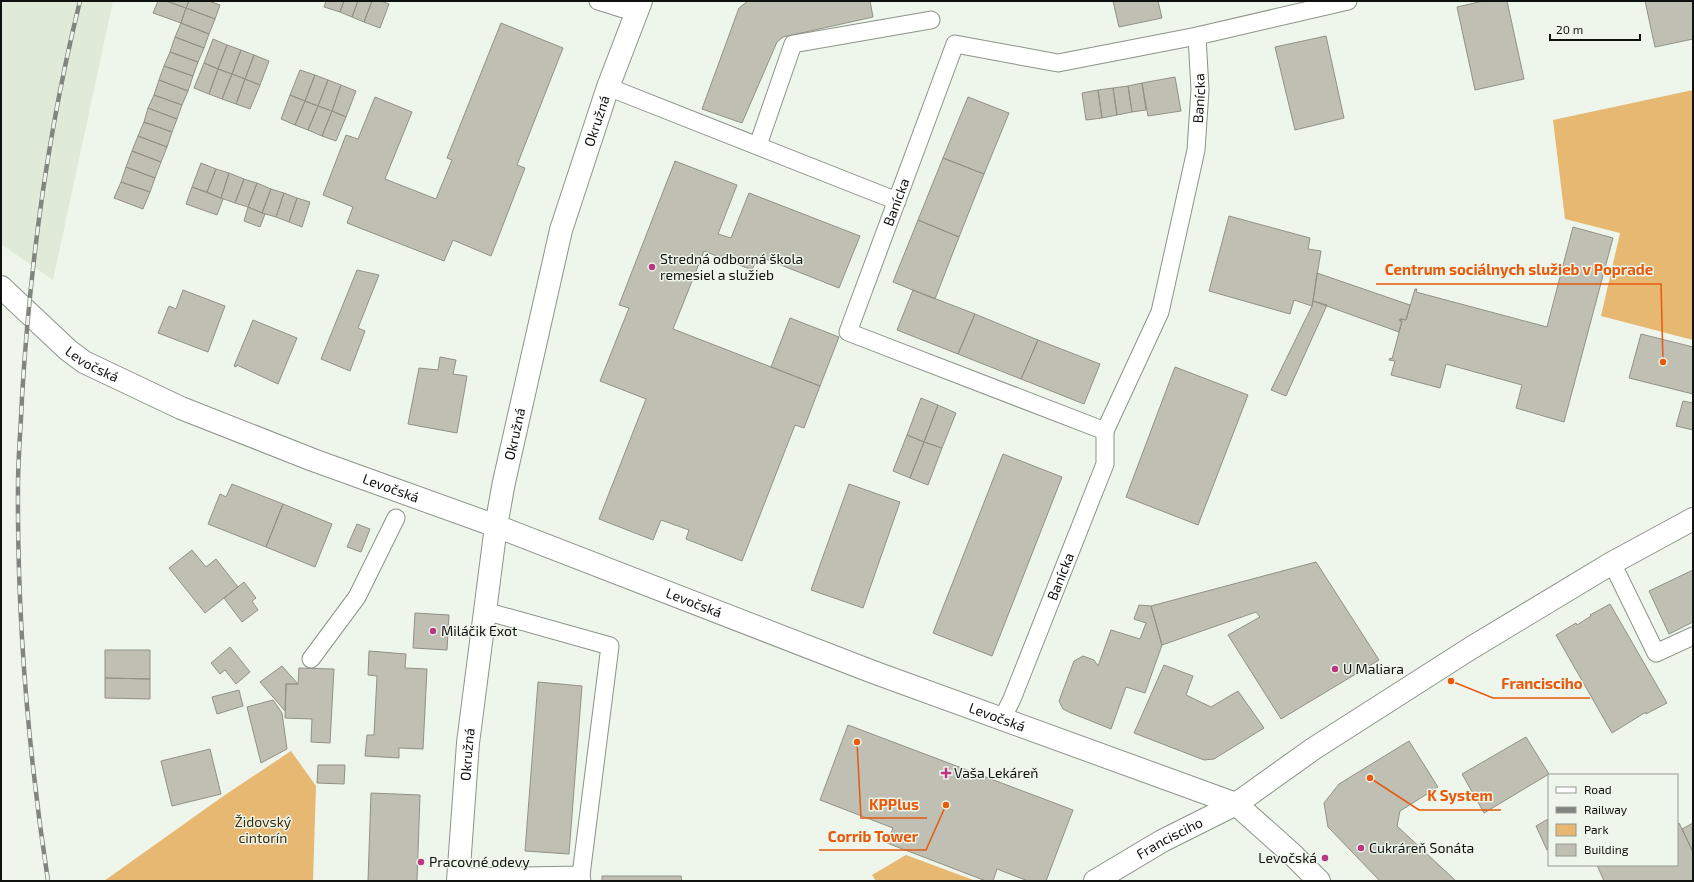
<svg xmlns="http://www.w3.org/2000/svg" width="1694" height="882" font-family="'Exo 2',sans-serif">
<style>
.built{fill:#dfead9}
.green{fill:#e6b871}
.building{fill:#bfbfb3;stroke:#929187}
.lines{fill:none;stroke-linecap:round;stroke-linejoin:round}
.lane-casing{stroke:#8c9389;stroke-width:19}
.street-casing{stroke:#8c9389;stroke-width:24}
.lane{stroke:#fff;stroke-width:17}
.street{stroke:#fff;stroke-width:22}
.rail-casing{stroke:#81857f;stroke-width:4.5}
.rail{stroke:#eef5eb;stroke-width:3;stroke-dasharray:9;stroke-linecap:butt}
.poi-dot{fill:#b93882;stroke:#eef5eb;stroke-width:1.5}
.labels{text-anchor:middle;stroke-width:3;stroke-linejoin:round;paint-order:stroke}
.street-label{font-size:14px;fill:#0f110e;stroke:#eef5eb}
.poi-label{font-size:14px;fill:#0f110e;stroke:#eef5eb;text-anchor:start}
.park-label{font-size:14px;fill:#3a2705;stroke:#eef5eb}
.leader{fill:none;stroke:#e8590c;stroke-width:1.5}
.callout-dot{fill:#e8590c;stroke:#eef5eb;stroke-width:1.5}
.callout-label{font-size:15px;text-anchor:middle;font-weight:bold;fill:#e8590c;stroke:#eef5eb;stroke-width:3;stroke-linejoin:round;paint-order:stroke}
</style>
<rect width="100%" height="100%" fill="#eef5eb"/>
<path class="built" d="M 2,1 L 113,1 L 53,280 L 1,244 Z"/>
<path class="green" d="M 1693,90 L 1693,340 L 1601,316 L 1620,233 L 1565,219 L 1553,120 Z
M 291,751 L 316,786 L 313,881 L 104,881 L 222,797 Z
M 906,855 L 976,881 L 876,881 L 872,875 Z"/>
<path class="building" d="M 158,1 L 166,1 L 186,8 L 181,23 L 153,13 Z
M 166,1 L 189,1 L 186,8 Z
M 189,1 L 209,1 L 220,5 L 215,19 L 186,8 Z
M 326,1 L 344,1 L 340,12 L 324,7 Z
M 344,1 L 358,1 L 352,17 L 340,12 Z
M 358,1 L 372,1 L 364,22 L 352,17 Z
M 372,1 L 381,1 L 389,4 L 380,28 L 364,22 Z
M 748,1 L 870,1 L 873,17 L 783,37 L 777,42 L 742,123 L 702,109 L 739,8 Z
M 1113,1 L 1158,1 L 1162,18 L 1119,27 Z
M 1483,1 L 1507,1 L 1524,79 L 1475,90 L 1457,7 Z
M 1645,1 L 1693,1 L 1693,39 L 1655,47 Z
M 186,8 L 215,19 L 209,34 L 181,23 Z
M 181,23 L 209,34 L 204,48 L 175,37 Z
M 501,23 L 563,48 L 517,165 L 525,168 L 491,256 L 453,240 L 444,261 L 347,223 L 353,207 L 323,195 L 346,135 L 358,139 L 375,97 L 412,112 L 385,179 L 436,199 L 452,160 L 447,158 Z
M 1326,36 L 1344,118 L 1295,130 L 1275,47 Z
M 175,37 L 204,48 L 198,62 L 170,52 Z
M 213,39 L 227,45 L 218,69 L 204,63 Z
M 227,45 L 241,50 L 232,74 L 218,69 Z
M 241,50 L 254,55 L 245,79 L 232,74 Z
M 170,52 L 198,62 L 193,76 L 164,66 Z
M 254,55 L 269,61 L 260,85 L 245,79 Z
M 204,63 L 218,69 L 209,94 L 194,88 Z
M 164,66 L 193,76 L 188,91 L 159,80 Z
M 218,69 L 232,74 L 222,99 L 209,94 Z
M 300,70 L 315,75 L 305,101 L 290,95 Z
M 232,74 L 245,79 L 236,104 L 222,99 Z
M 315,75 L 328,80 L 318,106 L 305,101 Z
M 1175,77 L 1181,111 L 1148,116 L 1142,83 Z
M 245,79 L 260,85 L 250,109 L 236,104 Z
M 159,80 L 188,91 L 182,105 L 154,95 Z
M 328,80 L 341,85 L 332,111 L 318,106 Z
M 1142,83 L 1146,110 L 1132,112 L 1128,86 Z
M 341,85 L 356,91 L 346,117 L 332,111 Z
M 1128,86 L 1132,112 L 1117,115 L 1113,88 Z
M 1113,88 L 1117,115 L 1102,118 L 1098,90 Z
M 1098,90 L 1102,118 L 1086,120 L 1082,93 Z
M 154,95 L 182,105 L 177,119 L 148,108 Z
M 290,95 L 305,101 L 295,125 L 281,119 Z
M 968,97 L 1009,113 L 984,174 L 943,158 Z
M 305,101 L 318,106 L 308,130 L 295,125 Z
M 318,106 L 332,111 L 322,136 L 308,130 Z
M 148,108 L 177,119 L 172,132 L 144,122 Z
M 332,111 L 346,117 L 336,141 L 322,136 Z
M 144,122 L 172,132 L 167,147 L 138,136 Z
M 138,136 L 167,147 L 161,162 L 132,151 Z
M 132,151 L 161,162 L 155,178 L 126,167 Z
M 943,158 L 984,174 L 959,237 L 918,220 Z
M 675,161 L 737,185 L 718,234 L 731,238 L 749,193 L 860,236 L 839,288 L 758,256 L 752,270 L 704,251 L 673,329 L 820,386 L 804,428 L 795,425 L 742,561 L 686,539 L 689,530 L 661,520 L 653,540 L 599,519 L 646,399 L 600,381 L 629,308 L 619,305 Z
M 201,163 L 216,169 L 207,192 L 192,187 Z
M 126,167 L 155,178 L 150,192 L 121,182 Z
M 216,169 L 229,173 L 221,198 L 207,192 Z
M 229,173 L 244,179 L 235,203 L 221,198 Z
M 244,179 L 257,183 L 248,207 L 235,203 Z
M 121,182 L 150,192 L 143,209 L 114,198 Z
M 257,183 L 271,189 L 262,213 L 248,207 Z
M 192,187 L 223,199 L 217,215 L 186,204 Z
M 271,189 L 284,193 L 276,217 L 262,213 Z
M 284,193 L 297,198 L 289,222 L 276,217 Z
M 297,198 L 310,202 L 302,227 L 289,222 Z
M 248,207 L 265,214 L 260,227 L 244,221 Z
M 1229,216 L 1310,238 L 1308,249 L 1321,251 L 1312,306 L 1294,300 L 1290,314 L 1209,291 Z
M 918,220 L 959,237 L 935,299 L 893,282 Z
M 1573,227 L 1613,238 L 1564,422 L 1516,408 L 1522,385 L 1446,364 L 1440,388 L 1391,375 L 1395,361 L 1389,360 L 1390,358 L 1392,359 L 1402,321 L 1400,321 L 1400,319 L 1406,320 L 1415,289 L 1417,289 L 1416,292 L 1547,327 Z
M 357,270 L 379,275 L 358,328 L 365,331 L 350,371 L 321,359 Z
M 1317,273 L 1410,305 L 1406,320 L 1400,319 L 1400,321 L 1402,321 L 1399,332 L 1313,301 Z
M 183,290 L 225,306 L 208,352 L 158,333 L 169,306 L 176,309 Z
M 913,290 L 975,314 L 958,354 L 897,330 Z
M 1313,301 L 1327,305 L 1286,396 L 1271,390 L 1312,306 Z
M 975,314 L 1038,340 L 1021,379 L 958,354 Z
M 790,318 L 839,337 L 820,386 L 771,367 Z
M 253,320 L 297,338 L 278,384 L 237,365 L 236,367 L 234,366 Z
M 1641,334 L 1693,347 L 1693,394 L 1629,378 Z
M 1038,340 L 1100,364 L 1084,404 L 1021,379 Z
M 440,357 L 456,360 L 453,374 L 467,376 L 457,433 L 408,424 L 419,368 L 438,370 Z
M 1175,367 L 1248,395 L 1198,525 L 1126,497 Z
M 921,398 L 938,405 L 924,442 L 907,435 Z
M 1683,401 L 1693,403 L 1693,430 L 1676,426 Z
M 938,405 L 956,413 L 942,448 L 924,442 Z
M 907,435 L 924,442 L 910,478 L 893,471 Z
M 924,442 L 942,448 L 928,485 L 910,478 Z
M 1003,454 L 1062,477 L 992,656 L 933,633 Z
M 232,484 L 283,504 L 266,547 L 208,524 L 220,494 L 226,497 Z
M 849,484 L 900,502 L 863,608 L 811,590 Z
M 283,504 L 332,524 L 315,567 L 266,547 Z
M 357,524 L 370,529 L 361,552 L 347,547 Z
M 192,550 L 206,567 L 216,559 L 238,587 L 205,613 L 169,568 Z
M 1316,562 L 1379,660 L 1281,719 L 1228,635 L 1260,617 L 1256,612 L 1162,645 L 1151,606 Z
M 1693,570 L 1693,622 L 1669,634 L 1649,591 Z
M 244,582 L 256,598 L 252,601 L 258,610 L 242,622 L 224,598 Z
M 1610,604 L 1667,703 L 1646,714 L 1646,712 L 1612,733 L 1556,635 L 1576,623 L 1577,625 L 1591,616 L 1590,615 Z
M 1139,605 L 1151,606 L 1162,645 L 1145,693 L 1126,687 L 1111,729 L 1071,713 L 1063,709 L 1059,701 L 1074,661 L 1083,656 L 1094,660 L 1098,666 L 1111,630 L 1140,639 L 1146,623 L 1134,619 Z
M 415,613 L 449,615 L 447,650 L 413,648 Z
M 230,647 L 250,672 L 236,684 L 225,670 L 220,674 L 211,663 Z
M 105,650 L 150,650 L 150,679 L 105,678 Z
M 369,651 L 406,654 L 405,668 L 427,669 L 423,749 L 399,748 L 399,758 L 365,756 L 367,735 L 374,735 L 377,676 L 368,675 Z
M 1164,665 L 1193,676 L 1186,695 L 1211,707 L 1238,691 L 1264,728 L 1214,759 L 1204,760 L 1134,733 Z
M 282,666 L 298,684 L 286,684 L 285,711 L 260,682 Z
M 299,668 L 334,669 L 330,743 L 311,742 L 312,719 L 285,718 L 286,684 L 298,684 Z
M 105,678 L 150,679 L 150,699 L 105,698 Z
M 538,682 L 582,686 L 569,854 L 525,851 Z
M 239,690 L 243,706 L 217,714 L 212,697 Z
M 273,700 L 282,713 L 287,749 L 261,763 L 247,707 Z
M 848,725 L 1073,810 L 1046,881 L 1028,881 L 997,869 L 993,881 L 986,881 L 887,843 L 893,828 L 820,800 Z
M 1526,737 L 1549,774 L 1484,813 L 1462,774 Z
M 1409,741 L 1438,787 L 1400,811 L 1397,826 L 1456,881 L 1380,881 L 1328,827 L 1324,803 L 1339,784 Z
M 210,749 L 221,794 L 172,806 L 161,761 Z
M 318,765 L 345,765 L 344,784 L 317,783 Z
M 371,793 L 420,795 L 417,881 L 368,881 Z
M 1548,819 L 1549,848 L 1547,850 L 1536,826 Z
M 1679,823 L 1693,852 L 1693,881 L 1604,881 L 1597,865 L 1677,865 L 1677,824 Z
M 1693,823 L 1693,852 L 1682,829 Z
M 602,876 L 681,876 L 682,881 L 602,881 Z"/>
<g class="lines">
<g class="lane-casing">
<g id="lane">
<path d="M 598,1 L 636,13"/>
<path d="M 608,87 L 897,201"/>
<path d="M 758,145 L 793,44 L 931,20"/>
<path id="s1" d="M 1105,431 L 848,332 L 955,44 L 1058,63 L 1197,36 L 1348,1"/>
<path d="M 1612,563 L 1656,653 L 1693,636"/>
<path d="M 485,611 L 610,646 L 581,875 L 582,881"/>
<path d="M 311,659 L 357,597 L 396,518"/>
<path id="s2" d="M 1002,719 L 1012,699 L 1105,464 L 1105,431 L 1160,312 L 1196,150 L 1200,90 L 1197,36"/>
<path d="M 458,877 L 581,875"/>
</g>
</g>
<g class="street-casing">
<g id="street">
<path id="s3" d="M 1,287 L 68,350 L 84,362 L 181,408 L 313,460 L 496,526 L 873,672 L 1236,804 L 1292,854 L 1319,881"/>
<path id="s4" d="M 458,881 L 468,743 L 496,526 L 504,482 L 561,230 L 608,87 L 641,1"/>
<path id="s5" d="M 1095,881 L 1162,841 L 1236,804 L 1313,749 L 1471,648 L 1612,563 L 1693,519"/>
</g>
</g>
<use href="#lane" class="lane"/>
<use href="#street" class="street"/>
<g class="rail-casing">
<path id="rail" d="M 48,881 C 28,750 17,619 18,486 C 18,456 21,427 22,397 C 30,264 48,130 80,1"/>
</g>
<use href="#rail" class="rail"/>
</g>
<g class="poi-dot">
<circle cx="652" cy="267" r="4"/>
<circle cx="433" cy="631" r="4"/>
<circle cx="1335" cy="669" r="4"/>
<path d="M944 767h4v4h4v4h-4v4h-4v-4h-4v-4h4z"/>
<circle cx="1361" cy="848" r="4"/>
<circle cx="1325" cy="858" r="4"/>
<circle cx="421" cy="862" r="4"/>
</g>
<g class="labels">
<g class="street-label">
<text dy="5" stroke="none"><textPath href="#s2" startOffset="657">Banícka</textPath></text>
<text dy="5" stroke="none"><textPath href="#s4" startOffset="775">Okružná</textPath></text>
<text dy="5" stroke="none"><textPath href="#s1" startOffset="414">Banícka</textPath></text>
<text dy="5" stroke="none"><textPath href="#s3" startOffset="120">Levočská</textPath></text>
<text dy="5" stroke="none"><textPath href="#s4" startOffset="451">Okružná</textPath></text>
<text dy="5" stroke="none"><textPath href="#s3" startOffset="444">Levočská</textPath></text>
<text dy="5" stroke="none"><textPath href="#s2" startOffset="154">Banícka</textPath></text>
<text dy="5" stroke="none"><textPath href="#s3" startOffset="768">Levočská</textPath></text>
<text dy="5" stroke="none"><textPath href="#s3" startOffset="1092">Levočská</textPath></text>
<text dy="5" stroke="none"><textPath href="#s4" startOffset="127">Okružná</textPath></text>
<text dy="5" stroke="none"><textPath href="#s5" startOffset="86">Francisciho</textPath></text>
</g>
<g class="poi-label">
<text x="660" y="264">Stredná odborná škola<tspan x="660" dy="16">remesiel a služieb</tspan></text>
<text x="441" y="636">Miláčik Exot</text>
<text x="1343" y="674">U Maliara</text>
<text x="954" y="778">Vaša Lekáreň</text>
<text x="1369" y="853">Cukráreň Sonáta</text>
<text x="1317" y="863" text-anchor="end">Levočská</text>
<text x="429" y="867">Pracovné odevy</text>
</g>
<g class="park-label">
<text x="263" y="827">Židovský<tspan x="263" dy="16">cintorín</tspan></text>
</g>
</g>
<path class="leader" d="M1663 362L1661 284H1376M1451 681L1493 698H1590M1370 778L1419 810H1501M857 742L861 818H927M946 805L926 850H819"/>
<g class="callout-dot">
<circle cx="1663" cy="362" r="4"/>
<circle cx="1451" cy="681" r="4"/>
<circle cx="1370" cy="778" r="4"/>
<circle cx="857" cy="742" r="4"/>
<circle cx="946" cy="805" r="4"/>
</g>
<g class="callout-label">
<text x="1519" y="275">Centrum sociálnych služieb v Poprade</text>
<text x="1542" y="689">Francisciho</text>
<text x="1460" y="801">K System</text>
<text x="894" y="810">KPPlus</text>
<text x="873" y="842">Corrib Tower</text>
</g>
<rect width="1694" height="882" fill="none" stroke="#0f110e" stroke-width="4"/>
<rect x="1548" y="774" width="130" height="92" fill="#eef5eb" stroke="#959a93"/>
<rect x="1556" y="787" width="20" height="6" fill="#ffffff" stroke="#959a93"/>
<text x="1584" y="794" font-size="12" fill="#0f110e">Road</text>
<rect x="1556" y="807" width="20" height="6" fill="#81857f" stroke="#959a93"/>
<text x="1584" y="814" font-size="12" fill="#0f110e">Railway</text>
<rect x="1556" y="824" width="20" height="12" fill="#e6b871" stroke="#959a93"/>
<text x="1584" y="834" font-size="12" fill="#0f110e">Park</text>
<rect x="1556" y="844" width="20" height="12" fill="#bfbfb3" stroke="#959a93"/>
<text x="1584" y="854" font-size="12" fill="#0f110e">Building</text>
<path d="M1550 34v6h90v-6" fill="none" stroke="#0f110e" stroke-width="2"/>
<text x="1556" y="34" font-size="12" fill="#0f110e" stroke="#eef5eb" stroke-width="3" paint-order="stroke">20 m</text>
</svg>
